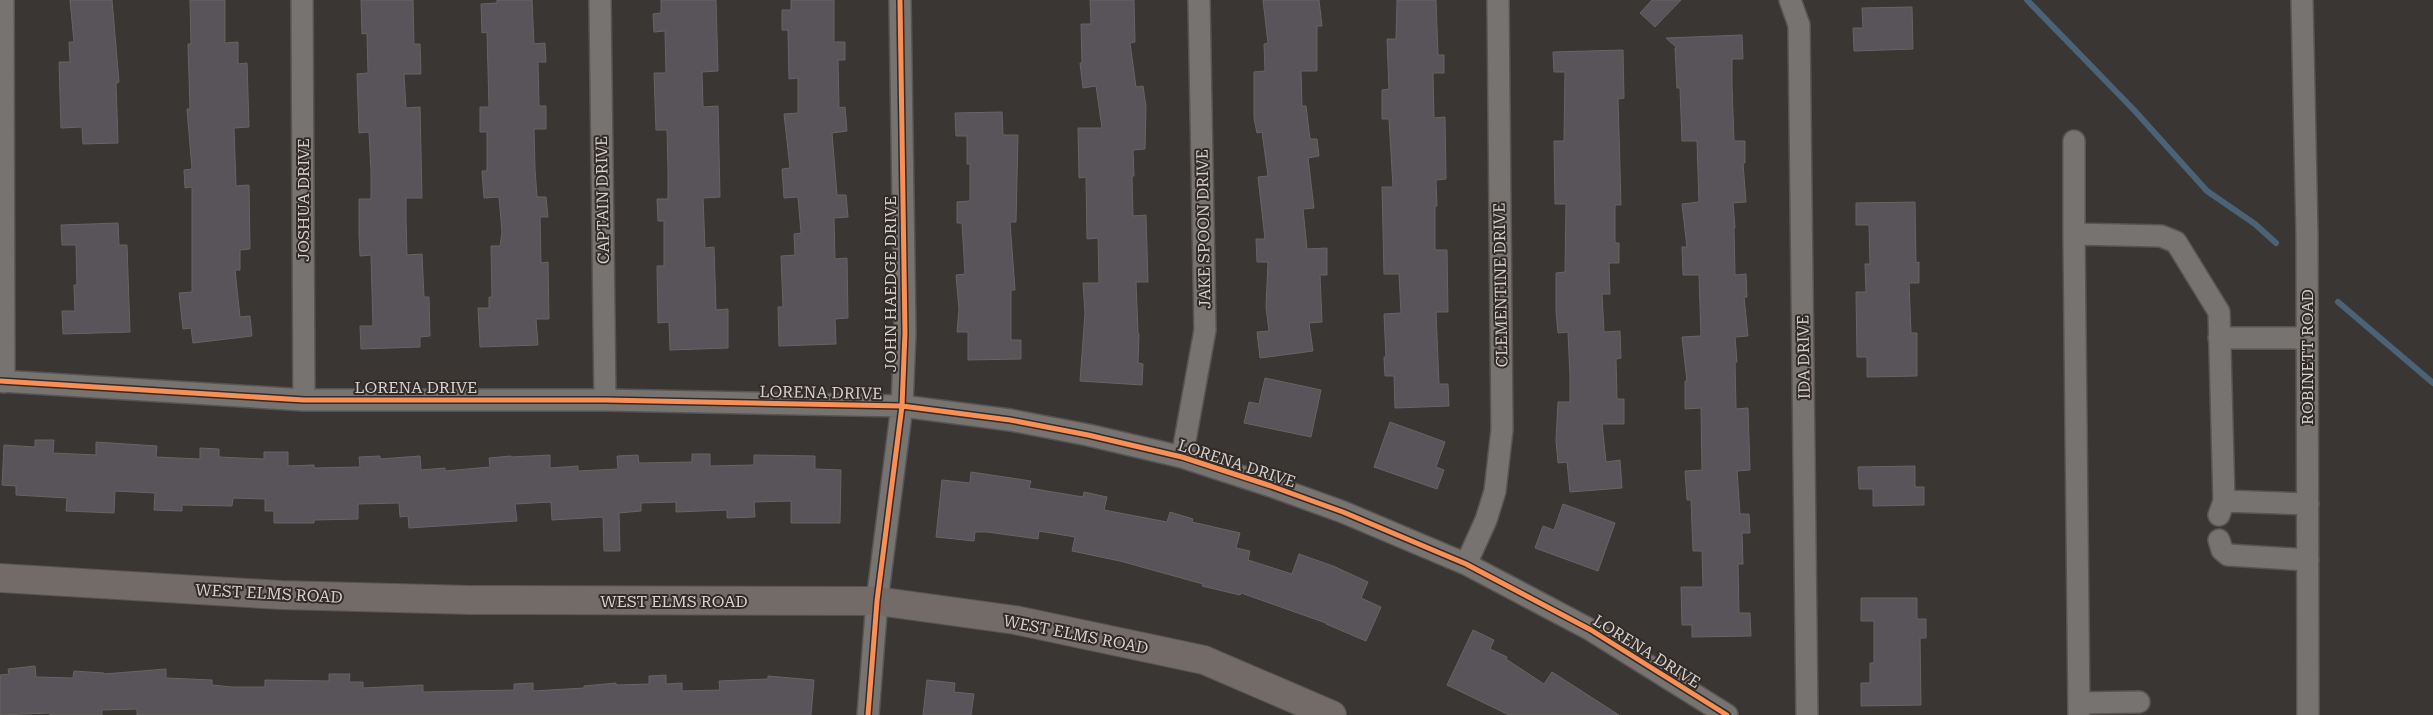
<svg xmlns="http://www.w3.org/2000/svg" width="2433" height="715" font-family="'Roboto Serif',serif">
<style>
.lines{fill:none;stroke-linecap:round;stroke-linejoin:round}
.stream{stroke:#4c6276;stroke-width:6}
.building{fill:#585459;stroke:#666464}
.minor-casing{stroke:#575452;stroke-width:24}
.major-casing{stroke:#575452;stroke-width:30}
.minor{stroke:#767371;stroke-width:21}
.major{stroke:#726b68;stroke-width:28}
.cycleway-casing{stroke:#322b27;stroke-width:8}
.cycleway{stroke:#f78f57;stroke-width:5}
.labels{text-anchor:middle;stroke-width:4;stroke-linejoin:round;paint-order:stroke}
.street-label{font-size:16px;fill:#d5d1ce;stroke:#322b27}
</style>
<rect width="100%" height="100%" fill="#393634"/>
<g class="lines">
<path class="stream" d="M 2027,0 L 2134,110 L 2207,191 L 2255,224 L 2276,243
M 2338,302 L 2433,383"/>
</g>
<path class="building" d="M 70,0 L 112,0 L 119,82 L 116,83 L 118,143 L 83,144 L 82,127 L 61,128 L 59,62 L 70,62 L 69,42 L 74,42 Z
M 190,0 L 225,0 L 225,43 L 238,42 L 238,64 L 247,63 L 249,127 L 234,128 L 236,186 L 249,185 L 250,249 L 240,250 L 240,270 L 235,270 L 240,317 L 250,316 L 252,336 L 193,343 L 191,328 L 183,329 L 179,293 L 192,292 L 192,187 L 185,188 L 184,170 L 192,169 L 187,109 L 190,109 L 188,44 L 191,44 Z
M 361,0 L 413,0 L 414,44 L 420,44 L 421,74 L 404,74 L 406,108 L 420,107 L 422,198 L 406,198 L 406,219 L 407,255 L 422,254 L 424,297 L 429,297 L 430,336 L 420,337 L 420,347 L 361,349 L 360,326 L 373,326 L 371,255 L 360,256 L 359,234 L 359,199 L 371,199 L 371,171 L 369,132 L 359,133 L 357,74 L 368,73 L 367,33 L 362,34 Z
M 497,0 L 532,0 L 534,44 L 545,43 L 546,62 L 538,62 L 539,106 L 546,106 L 546,129 L 534,129 L 535,169 L 537,197 L 546,197 L 548,217 L 540,217 L 541,263 L 548,262 L 549,319 L 536,319 L 538,345 L 480,347 L 478,308 L 489,308 L 489,297 L 492,297 L 491,246 L 500,246 L 502,232 L 499,197 L 484,198 L 482,171 L 487,171 L 487,132 L 480,132 L 480,107 L 489,107 L 487,32 L 482,33 L 481,4 L 497,3 Z
M 661,0 L 716,0 L 718,71 L 702,72 L 703,107 L 718,106 L 720,197 L 703,198 L 705,248 L 714,247 L 716,310 L 728,309 L 728,348 L 670,350 L 669,322 L 658,323 L 657,266 L 664,266 L 664,221 L 658,221 L 657,199 L 668,199 L 668,170 L 667,130 L 656,130 L 654,73 L 666,73 L 665,31 L 654,32 L 653,14 L 661,13 Z
M 791,0 L 834,0 L 834,42 L 845,42 L 845,60 L 838,60 L 839,108 L 845,107 L 847,131 L 832,133 L 837,195 L 846,195 L 848,217 L 834,218 L 835,259 L 847,258 L 848,318 L 835,319 L 836,344 L 779,346 L 778,307 L 783,307 L 781,256 L 795,255 L 794,234 L 801,233 L 798,197 L 784,198 L 782,169 L 790,168 L 784,114 L 798,113 L 798,78 L 789,79 L 788,30 L 782,30 L 782,10 L 791,10 Z
M 1090,0 L 1134,0 L 1135,42 L 1130,43 L 1136,87 L 1143,86 L 1146,107 L 1145,149 L 1133,150 L 1134,176 L 1132,176 L 1133,216 L 1146,215 L 1148,282 L 1136,282 L 1138,333 L 1139,334 L 1138,363 L 1143,364 L 1142,385 L 1080,381 L 1085,313 L 1083,283 L 1099,283 L 1098,238 L 1087,239 L 1086,177 L 1079,178 L 1078,128 L 1102,128 L 1096,86 L 1083,88 L 1080,63 L 1082,63 L 1081,24 L 1091,24 Z
M 1263,0 L 1319,0 L 1322,26 L 1317,26 L 1317,71 L 1301,71 L 1302,106 L 1306,106 L 1310,139 L 1317,139 L 1319,156 L 1308,158 L 1314,208 L 1303,209 L 1307,249 L 1327,248 L 1327,275 L 1320,275 L 1322,322 L 1309,323 L 1313,351 L 1260,358 L 1257,332 L 1269,331 L 1266,307 L 1268,262 L 1257,262 L 1256,239 L 1265,239 L 1258,177 L 1268,176 L 1262,132 L 1257,133 L 1254,118 L 1254,72 L 1265,71 L 1264,44 L 1268,43 Z
M 1397,0 L 1436,0 L 1438,55 L 1444,55 L 1444,73 L 1433,73 L 1434,118 L 1445,117 L 1446,179 L 1436,180 L 1437,206 L 1435,206 L 1435,250 L 1447,250 L 1448,312 L 1436,312 L 1439,384 L 1448,384 L 1449,406 L 1395,408 L 1394,376 L 1385,376 L 1384,357 L 1386,357 L 1384,314 L 1401,313 L 1399,274 L 1384,274 L 1382,187 L 1393,187 L 1389,119 L 1382,119 L 1382,90 L 1389,89 L 1387,39 L 1396,39 Z
M 1652,0 L 1681,0 L 1655,27 L 1640,13 Z
M 1912,7 L 1913,49 L 1854,51 L 1853,28 L 1863,28 L 1862,8 Z
M 1742,35 L 1743,59 L 1732,59 L 1732,86 L 1734,141 L 1745,141 L 1745,163 L 1743,163 L 1746,202 L 1733,203 L 1735,228 L 1734,228 L 1735,275 L 1746,274 L 1747,297 L 1744,297 L 1748,336 L 1735,337 L 1737,362 L 1735,362 L 1736,409 L 1748,408 L 1750,470 L 1737,471 L 1740,514 L 1749,514 L 1750,533 L 1742,533 L 1743,564 L 1738,564 L 1739,613 L 1750,613 L 1751,636 L 1692,637 L 1692,625 L 1682,625 L 1681,587 L 1703,587 L 1702,551 L 1693,551 L 1691,500 L 1687,500 L 1685,471 L 1702,470 L 1701,408 L 1685,409 L 1685,381 L 1687,381 L 1682,337 L 1701,336 L 1699,275 L 1683,275 L 1682,247 L 1687,247 L 1682,204 L 1699,202 L 1697,141 L 1682,141 L 1680,88 L 1677,88 L 1675,48 L 1677,48 L 1666,38 Z
M 1623,50 L 1624,98 L 1618,99 L 1621,205 L 1615,205 L 1615,243 L 1619,243 L 1619,263 L 1609,263 L 1610,294 L 1602,294 L 1604,332 L 1620,331 L 1621,358 L 1616,359 L 1617,399 L 1624,399 L 1624,424 L 1602,424 L 1606,462 L 1620,460 L 1622,488 L 1570,492 L 1567,462 L 1558,463 L 1556,441 L 1558,402 L 1570,402 L 1570,376 L 1568,332 L 1558,333 L 1556,311 L 1556,273 L 1565,272 L 1566,204 L 1555,204 L 1554,141 L 1564,141 L 1565,72 L 1554,72 L 1553,52 Z
M 1002,112 L 1003,135 L 1018,135 L 1016,222 L 1010,222 L 1015,290 L 1011,290 L 1011,340 L 1021,340 L 1021,359 L 968,360 L 968,332 L 957,332 L 959,309 L 956,275 L 965,274 L 962,223 L 957,223 L 957,202 L 970,201 L 970,164 L 967,164 L 967,136 L 956,136 L 955,113 Z
M 1915,202 L 1916,263 L 1919,262 L 1919,283 L 1909,283 L 1911,333 L 1917,333 L 1917,376 L 1867,377 L 1867,357 L 1857,357 L 1856,292 L 1866,292 L 1865,264 L 1870,264 L 1869,225 L 1856,225 L 1856,203 Z
M 118,223 L 119,245 L 127,245 L 130,332 L 63,334 L 62,311 L 75,311 L 74,285 L 77,285 L 76,245 L 62,245 L 61,225 Z
M 1265,378 L 1321,390 L 1311,437 L 1244,423 L 1249,402 L 1259,404 Z
M 1390,422 L 1445,442 L 1436,467 L 1444,470 L 1437,489 L 1374,467 Z
M 35,440 L 54,440 L 53,453 L 96,455 L 96,442 L 157,446 L 156,457 L 200,459 L 200,448 L 219,449 L 219,457 L 264,459 L 264,452 L 288,452 L 288,466 L 314,465 L 314,468 L 360,467 L 359,457 L 380,456 L 380,459 L 420,456 L 421,470 L 445,468 L 445,471 L 490,467 L 489,458 L 511,456 L 511,457 L 550,455 L 550,468 L 578,466 L 578,471 L 618,469 L 617,456 L 638,455 L 639,463 L 692,462 L 692,454 L 710,454 L 710,466 L 754,465 L 754,455 L 815,456 L 815,469 L 841,470 L 840,523 L 791,523 L 791,501 L 754,502 L 755,517 L 727,518 L 727,510 L 676,512 L 676,502 L 641,503 L 641,511 L 619,513 L 620,551 L 604,551 L 603,517 L 552,520 L 551,502 L 515,504 L 517,521 L 409,528 L 408,516 L 400,517 L 399,503 L 358,504 L 358,519 L 314,520 L 314,523 L 274,523 L 274,511 L 265,511 L 265,499 L 233,498 L 232,506 L 182,505 L 182,511 L 154,510 L 155,493 L 115,491 L 114,513 L 66,511 L 67,498 L 16,495 L 16,486 L 2,485 L 4,445 L 35,447 Z
M 1915,466 L 1915,487 L 1924,487 L 1924,505 L 1873,506 L 1873,489 L 1859,489 L 1858,467 Z
M 971,472 L 1031,481 L 1029,488 L 1083,497 L 1084,492 L 1107,497 L 1104,510 L 1167,522 L 1170,512 L 1193,519 L 1192,522 L 1240,533 L 1236,548 L 1250,551 L 1248,560 L 1292,574 L 1299,554 L 1333,566 L 1368,582 L 1361,598 L 1381,607 L 1366,641 L 1326,624 L 1326,623 L 1241,593 L 1240,595 L 1202,586 L 1203,584 L 1120,561 L 1072,551 L 1075,537 L 1039,531 L 1038,539 L 987,532 L 975,532 L 974,541 L 936,537 L 942,480 L 970,483 Z
M 1563,504 L 1615,523 L 1598,571 L 1535,548 L 1543,526 L 1554,530 Z
M 1861,598 L 1917,598 L 1917,619 L 1926,619 L 1926,638 L 1920,638 L 1921,705 L 1861,706 L 1861,683 L 1870,683 L 1870,663 L 1874,663 L 1874,621 L 1861,621 Z
M 1473,630 L 1494,640 L 1490,649 L 1507,657 L 1506,659 L 1544,684 L 1552,672 L 1619,715 L 1509,715 L 1447,685 Z
M 35,666 L 36,677 L 73,678 L 74,671 L 104,673 L 104,674 L 166,669 L 166,678 L 212,680 L 212,685 L 232,687 L 265,687 L 265,680 L 329,681 L 329,674 L 350,674 L 349,682 L 363,682 L 363,688 L 423,685 L 423,692 L 514,690 L 514,684 L 533,683 L 533,691 L 584,688 L 584,686 L 616,683 L 616,685 L 649,684 L 649,676 L 666,675 L 666,684 L 682,683 L 682,691 L 720,690 L 719,681 L 768,679 L 768,676 L 814,680 L 811,715 L 137,715 L 137,709 L 102,710 L 102,715 L 50,715 L 50,713 L 0,715 L 0,675 L 9,674 L 8,669 Z
M 927,680 L 955,683 L 954,692 L 974,694 L 971,715 L 923,715 Z"/>
<g class="lines">
<g class="minor-casing">
<path id="minor" d="M 3,0 L 4,382
M 302,0 L 304,400
M 600,0 L 605,400
M 1790,0 L 1799,25 L 1807,715
M 2302,0 L 2307,235 L 2308,715
M 2074,234 L 2074,141
M 2219,338 L 2307,338
M 0,381 L 304,400 L 605,400 L 902,406 L 1010,420 L 1088,435 L 1182,457 L 1271,486 L 1343,512 L 1466,564 L 1591,630 L 1727,715
M 1182,457 L 1205,330 L 1199,0
M 2224,501 L 2308,504
M 2219,540 L 2222,550 L 2228,555 L 2308,560
M 1466,564 L 1486,520 L 1495,491 L 1502,430 L 1498,0
M 2079,703 L 2139,702
M 868,715 L 877,601 L 902,406 L 905,333 L 900,0
M 2079,715 L 2074,234 L 2161,236 L 2176,242 L 2219,312 L 2224,501 L 2219,515"/>
</g>
<g class="major-casing">
<path id="major" d="M 0,578 L 281,595 L 470,600 L 877,601 L 1015,620 L 1204,660 L 1332,715"/>
</g>
<use href="#minor" class="minor"/>
<use href="#major" class="major"/>
<g class="cycleway-casing">
<path id="cycleway" d="M 0,381 L 304,400 L 605,400 L 902,406 L 1010,420 L 1088,435 L 1182,457 L 1271,486 L 1343,512 L 1466,564 L 1591,630 L 1727,715
M 868,715 L 877,601 L 902,406 L 905,333 L 900,0"/>
</g>
<use href="#cycleway" class="cycleway"/>
</g>
<g class="labels">
<g class="street-label">
<text transform="translate(303 200) rotate(-90)" y="6">JOSHUA DRIVE</text>
<text transform="translate(602 200) rotate(-91)" y="6">CAPTAIN DRIVE</text>
<text transform="translate(1203 229) rotate(-91)" y="6">JAKE SPOON DRIVE</text>
<text transform="translate(890 284) rotate(-90)" y="6">JOHN HAEDGE DRIVE</text>
<text transform="translate(1500 285) rotate(-91)" y="6">CLEMENTINE DRIVE</text>
<text transform="translate(1803 357) rotate(-91)" y="6">IDA DRIVE</text>
<text transform="translate(2307 357) rotate(-90)" y="6">ROBINETT ROAD</text>
<text x="416" y="393">LORENA DRIVE</text>
<text transform="translate(821 392) rotate(1)" y="6">LORENA DRIVE</text>
<text transform="translate(1237 463) rotate(18)" y="6">LORENA DRIVE</text>
<text transform="translate(269 593) rotate(3)" y="6">WEST ELMS ROAD</text>
<text x="674" y="607">WEST ELMS ROAD</text>
<text transform="translate(1076 634) rotate(11)" y="6">WEST ELMS ROAD</text>
<text transform="translate(1647 651) rotate(32)" y="6">LORENA DRIVE</text>
</g>
</g>
</svg>
